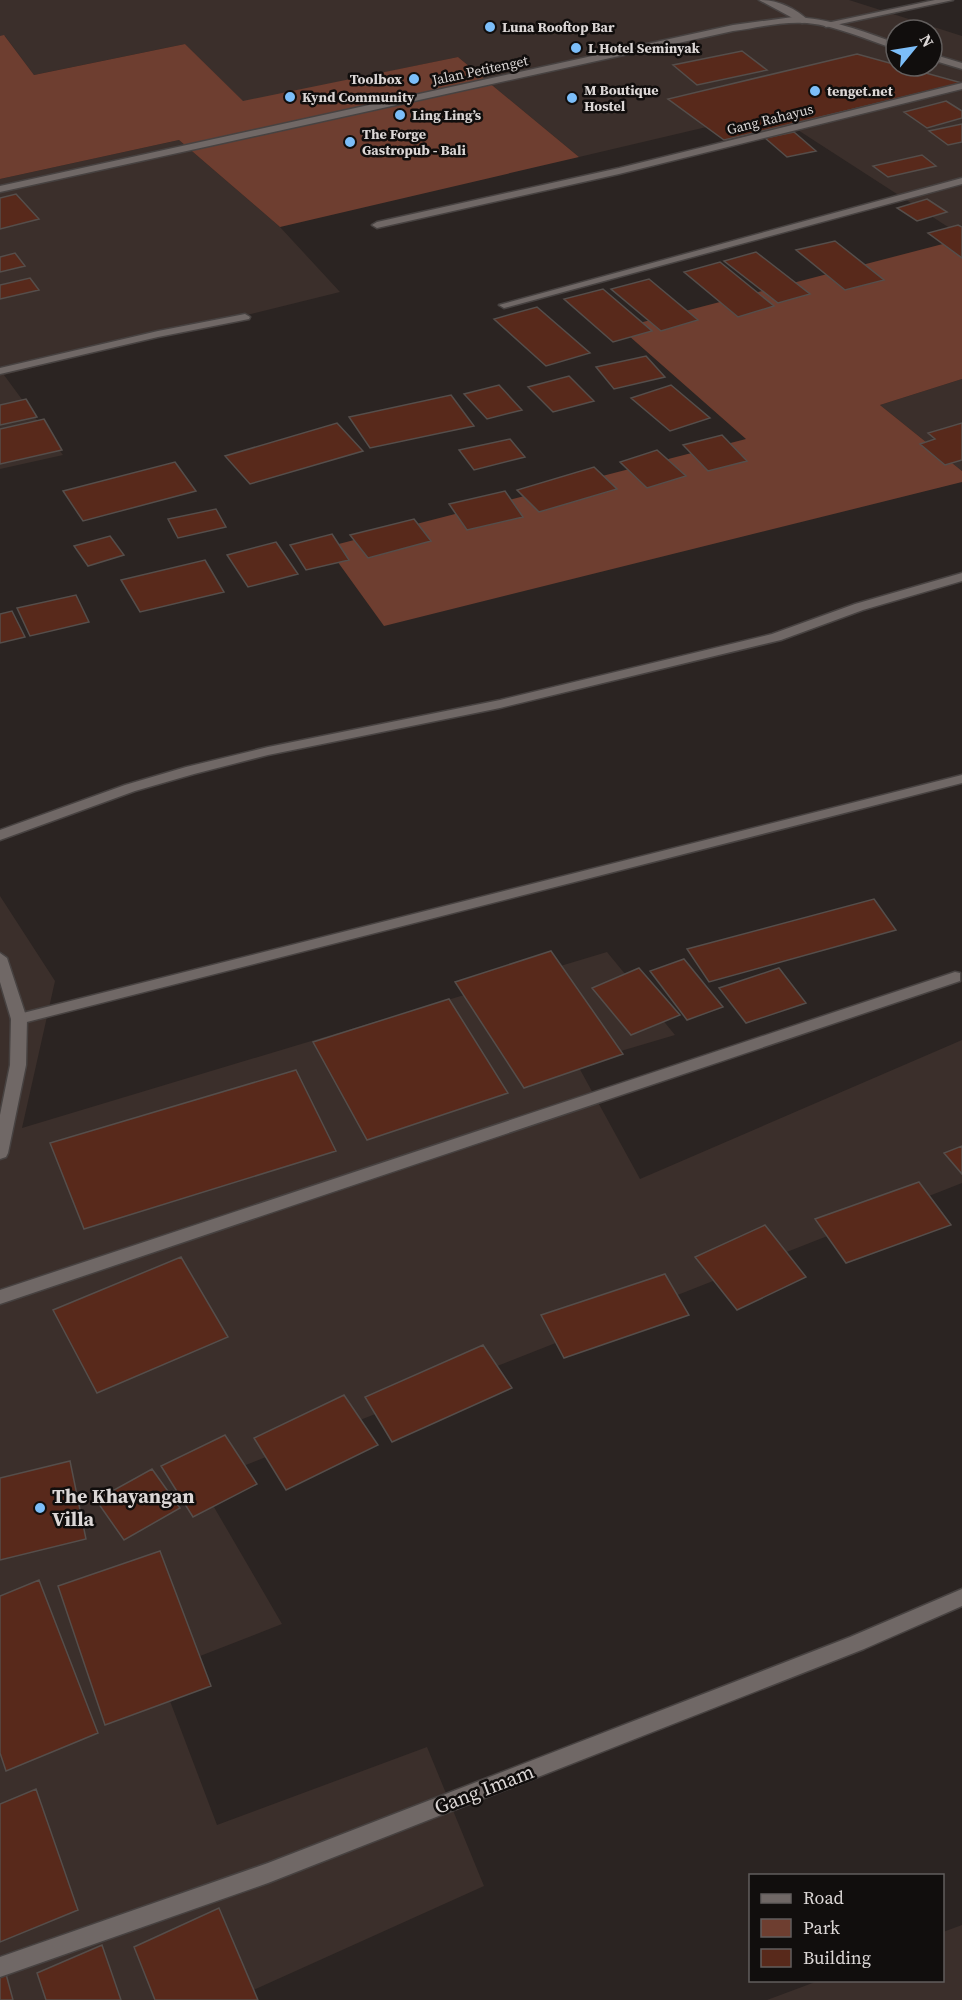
<svg xmlns="http://www.w3.org/2000/svg" width="962" height="2000" font-family="'Source Serif 4',serif">
<style>
.built{fill:#3b2f2b;fill-rule:evenodd}
.green{fill:#6e3e30}
.building{fill:#58291b;stroke:#554e4b;stroke-width:1.5}
.lines{fill:none;stroke-linecap:round;stroke-linejoin:round}
.service-casing{stroke:#474241;stroke-width:3}
.minor-casing{stroke:#474241;stroke-width:3}
.tertiary-casing{stroke:#474241;stroke-width:3}
.secondary-casing{stroke:#474241;stroke-width:3}
.service{fill:#706866;fill-rule:evenodd}
.minor{fill:#706866;fill-rule:evenodd}
.tertiary{fill:#706866;fill-rule:evenodd}
.secondary{fill:#706866;fill-rule:evenodd}
.poi-dot{fill:#7cbef9;stroke:#110e0d;stroke-width:2}
.labels{text-anchor:middle;stroke-width:5;stroke-linejoin:round;paint-order:stroke}
.far-poi-label{font-size:14px;font-weight:bold;fill:#dcd7d6;stroke:#110e0d;text-anchor:start}
.far-street-label{font-size:14px;fill:#dcd7d6;stroke:#110e0d}
.near-poi-label{font-size:20px;font-weight:bold;fill:#dcd7d6;stroke:#110e0d;text-anchor:start}
.near-street-label{font-size:20px;fill:#dcd7d6;stroke:#110e0d}
</style>
<rect width="100%" height="100%" fill="#2b2422"/>
<path class="built" d="M 0,0 L 849,0 L 962,36 L 962,236 L 770,112 L 579,157 L 458,57 L 243,102 L 185,44 L 34,75 L 5,36 L 0,36 ZM 896,30 L 932,30 L 932,66 L 896,66 Z
M 179,140 L 280,227 L 340,292 L 4,375 L 63,455 L 0,469 L 0,179 Z
M 962,379 L 962,471 L 880,405 Z
M 0,896 L 55,981 L 22,1128 L 607,952 L 675,1035 L 577,1064 L 640,1179 L 962,1040 L 962,1183 L 200,1483 L 282,1624 L 159,1672 L 217,1825 L 427,1747 L 484,1886 L 231,2000 L 0,2000 Z
M 962,1925 L 962,2000 L 767,2000 L 818,1981 L 942,1980 L 943,1932 Z"/>
<path class="green" d="M 4,35 L 34,75 L 185,44 L 243,101 L 458,57 L 579,157 L 280,227 L 179,140 L 0,179 L 0,36 Z
M 962,239 L 962,379 L 880,405 L 962,471 L 962,482 L 384,626 L 327,547 L 746,439 L 620,328 Z"/>
<path class="building" d="M 742,51 L 767,70 L 697,85 L 673,65 Z
M 857,54 L 962,83 L 724,140 L 668,99 Z
M 946,101 L 962,111 L 962,118 L 927,128 L 904,112 Z
M 962,124 L 962,142 L 948,145 L 929,131 Z
M 794,132 L 816,151 L 787,157 L 765,138 Z
M 922,155 L 936,166 L 888,177 L 873,166 Z
M 16,194 L 39,219 L 0,229 L 0,198 Z
M 927,199 L 947,212 L 917,221 L 897,208 Z
M 958,225 L 962,227 L 962,258 L 928,233 Z
M 835,241 L 884,280 L 845,290 L 796,250 Z
M 756,252 L 810,294 L 778,303 L 724,261 Z
M 15,253 L 25,266 L 0,272 L 0,257 Z
M 720,262 L 774,306 L 738,317 L 684,272 Z
M 30,278 L 39,290 L 0,299 L 0,285 Z
M 649,279 L 698,320 L 661,331 L 611,289 Z
M 603,289 L 652,331 L 613,342 L 564,299 Z
M 537,307 L 590,353 L 546,366 L 494,319 Z
M 646,356 L 665,377 L 614,389 L 596,367 Z
M 569,376 L 594,401 L 553,412 L 528,387 Z
M 499,385 L 522,410 L 487,419 L 464,394 Z
M 671,385 L 710,418 L 670,431 L 631,398 Z
M 451,395 L 474,426 L 370,448 L 349,417 Z
M 26,399 L 37,417 L 0,425 L 0,405 Z
M 44,419 L 62,450 L 0,464 L 0,429 Z
M 337,423 L 363,451 L 250,484 L 225,456 Z
M 962,423 L 962,460 L 945,465 L 920,444 L 935,439 L 928,433 Z
M 722,435 L 747,461 L 708,471 L 683,445 Z
M 510,439 L 525,457 L 474,470 L 459,450 Z
M 657,450 L 686,476 L 647,488 L 620,462 Z
M 175,462 L 196,491 L 83,521 L 63,491 Z
M 594,467 L 617,489 L 539,512 L 517,490 Z
M 505,491 L 523,517 L 467,530 L 449,504 Z
M 216,509 L 226,527 L 178,538 L 168,519 Z
M 414,519 L 431,541 L 368,558 L 350,535 Z
M 332,534 L 349,560 L 306,570 L 290,545 Z
M 110,536 L 124,555 L 88,566 L 74,546 Z
M 276,542 L 298,574 L 248,587 L 227,555 Z
M 205,560 L 224,592 L 140,612 L 121,580 Z
M 76,595 L 89,622 L 30,636 L 17,608 Z
M 12,611 L 25,637 L 0,643 L 0,614 Z
M 874,899 L 896,930 L 709,982 L 687,949 Z
M 551,951 L 623,1054 L 524,1088 L 455,982 Z
M 684,959 L 723,1007 L 687,1020 L 650,971 Z
M 639,968 L 680,1015 L 631,1035 L 592,988 Z
M 779,968 L 806,1003 L 746,1023 L 719,988 Z
M 449,999 L 508,1093 L 367,1140 L 313,1042 Z
M 296,1070 L 336,1151 L 84,1229 L 50,1143 Z
M 962,1146 L 962,1174 L 944,1153 Z
M 919,1182 L 951,1225 L 846,1263 L 815,1219 Z
M 765,1225 L 806,1277 L 737,1310 L 695,1257 Z
M 181,1257 L 228,1337 L 97,1393 L 53,1310 Z
M 665,1274 L 689,1315 L 564,1358 L 541,1315 Z
M 483,1345 L 512,1388 L 392,1442 L 365,1397 Z
M 344,1395 L 378,1445 L 286,1490 L 254,1438 Z
M 225,1435 L 257,1484 L 193,1517 L 161,1466 Z
M 70,1461 L 86,1539 L 0,1560 L 0,1478 Z
M 152,1469 L 180,1508 L 124,1540 L 96,1500 Z
M 160,1551 L 211,1686 L 105,1725 L 58,1586 Z
M 39,1580 L 98,1733 L 6,1771 L 0,1753 L 0,1596 Z
M 36,1789 L 78,1910 L 0,1942 L 0,1804 Z
M 219,1908 L 258,2000 L 155,2000 L 134,1947 Z
M 102,1945 L 121,2000 L 46,2000 L 37,1973 Z
M 6,1974 L 13,2000 L 0,2000 L 0,1977 Z"/>
<g class="lines">
<g class="service-casing">
<path id="service" d="M 962,573 L 962,581 L 863,610 L 781,640 L 500,708 L 268,755 L 194,774 L 135,791 L 0,840 L 0,830 L 125,785 L 186,767 L 268,747 L 500,700 L 772,634 L 855,604 Z
M 962,775 L 962,783 L 19,1024 L 14,1023 L 11,1019 L 14,1015 L 19,1014 Z
M 955,972 L 960,973 L 960,981 L 0,1304 L 0,1290 Z"/>
</g>
<g class="minor-casing">
<path id="minor" d="M 759,0 C 778,0 795,8 809,21 L 802,23 Z
M 935,0 L 953,0 L 826,27 L 822,24 Z
M 962,83 L 962,89 L 619,174 L 377,228 L 372,225 L 377,222 L 619,168 Z
M 962,178 L 962,184 L 508,307 L 504,308 L 499,305 Z
M 245,314 L 250,317 L 249,319 L 158,337 L 0,374 L 0,368 L 158,331 Z
M 962,1589 L 962,1606 L 864,1649 L 268,1883 L 0,1977 L 0,1957 L 268,1863 L 850,1637 Z"/>
</g>
<g class="tertiary-casing">
<path id="tertiary" d="M 0,953 L 7,958 L 27,1019 L 26,1065 L 8,1153 L 6,1157 L 0,1159 L 0,1115 L 10,1065 L 11,1019 L 0,982 Z"/>
</g>
<g class="secondary-casing">
<path id="secondary" d="M 793,17 C 829,18 862,31 896,43 L 896,49 C 866,40 838,26 807,23 C 782,21 757,28 733,31 L 0,192 L 0,186 L 733,25 Z
M 932,54 L 962,63 L 962,69 L 932,60 Z"/>
</g>
<use href="#service" class="service"/>
<use href="#minor" class="minor"/>
<use href="#tertiary" class="tertiary"/>
<use href="#secondary" class="secondary"/>
</g>
<g class="poi-dot">
<circle cx="490" cy="27" r="6"/>
<circle cx="576" cy="48" r="6"/>
<circle cx="414" cy="79" r="6"/>
<circle cx="815" cy="91" r="6"/>
<circle cx="290" cy="97" r="6"/>
<circle cx="572" cy="98" r="6"/>
<circle cx="400" cy="115" r="6"/>
<circle cx="350" cy="142" r="6"/>
<circle cx="40" cy="1508" r="6"/>
</g>
<g class="labels">
<g class="far-poi-label">
<text x="502" y="32">Luna Rooftop Bar</text>
<text x="588" y="53">L Hotel Seminyak</text>
<text x="402" y="84" text-anchor="end">Toolbox</text>
<text x="584" y="95">M Boutique<tspan x="584" dy="16">Hostel</tspan></text>
<text x="827" y="96">tenget.net</text>
<text x="302" y="102">Kynd Community</text>
<text x="412" y="120">Ling Ling’s</text>
<text x="362" y="139">The Forge<tspan x="362" dy="16">Gastropub - Bali</tspan></text>
</g>
<g class="far-street-label">
<text transform="translate(480 70) rotate(-12)" y="5">Jalan Petitenget</text>
<text transform="translate(770 119) rotate(-14)" y="5">Gang Rahayus</text>
</g>
<g class="near-poi-label">
<text x="52" y="1503">The Khayangan<tspan x="52" dy="23">Villa</tspan></text>
</g>
<g class="near-street-label">
<text transform="translate(484 1789) rotate(-21)" y="7">Gang Imam</text>
</g>
</g>
<rect x="749" y="1874" width="195" height="108" fill="#110e0d" stroke="#625e5d" stroke-width="1.5"/>
<rect x="761" y="1894" width="30" height="9" fill="#706866" stroke="#625e5d" stroke-width="1.5"/>
<text x="803" y="1904" font-size="18" fill="#dcd7d6">Road</text>
<rect x="761" y="1919" width="30" height="18" fill="#6e3e30" stroke="#625e5d" stroke-width="1.5"/>
<text x="803" y="1934" font-size="18" fill="#dcd7d6">Park</text>
<rect x="761" y="1949" width="30" height="18" fill="#58291b" stroke="#625e5d" stroke-width="1.5"/>
<text x="803" y="1964" font-size="18" fill="#dcd7d6">Building</text>
<g transform="translate(914 48) rotate(60)"><circle r="28" fill="#110e0d" stroke="#625e5d" stroke-width="1.5"/>
<path d="M0-4.5L10 22L0 15L-10 22Z" fill="#7cbef9"/>
<text y="-9" font-size="16" font-weight="bold" text-anchor="middle" fill="#dcd7d6">N</text>
</g>
</svg>
